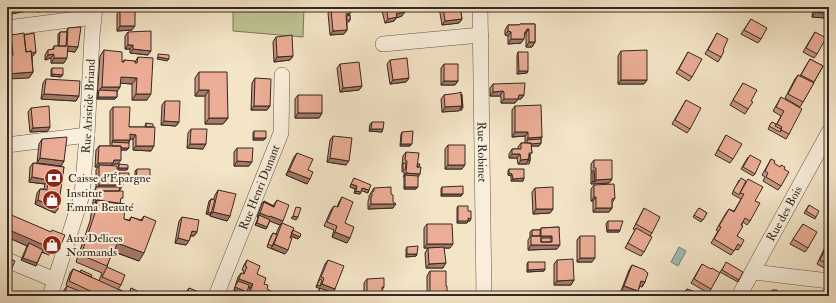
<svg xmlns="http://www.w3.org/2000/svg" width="836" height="303" font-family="'IM FELL Double Pica',serif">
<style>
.green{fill:#c0c392;stroke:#7a765a}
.water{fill:#9cbfb2;stroke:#738378}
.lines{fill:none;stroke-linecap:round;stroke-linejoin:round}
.minor-casing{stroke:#65574b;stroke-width:16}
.minor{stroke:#f8eedb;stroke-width:15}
.wall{fill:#ca9580;stroke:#352822}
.shaded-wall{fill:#a47968;stroke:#352822}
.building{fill:#ebad95;stroke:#352822}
.labels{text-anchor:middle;stroke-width:4;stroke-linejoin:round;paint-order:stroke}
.street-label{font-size:12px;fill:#352822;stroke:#f8eedb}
.poi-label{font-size:12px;fill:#352822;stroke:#f8eedb;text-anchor:start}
</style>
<rect width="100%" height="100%" fill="#f4e5c7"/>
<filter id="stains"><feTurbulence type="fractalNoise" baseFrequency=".005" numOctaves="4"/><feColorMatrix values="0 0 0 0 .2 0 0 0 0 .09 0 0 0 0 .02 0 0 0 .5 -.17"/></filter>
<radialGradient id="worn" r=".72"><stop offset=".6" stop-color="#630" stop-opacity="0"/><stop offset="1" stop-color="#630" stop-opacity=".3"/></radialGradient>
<path class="green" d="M 233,7 L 304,7 L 303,37 L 233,31 Z"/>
<path class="water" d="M 679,247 L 686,251 L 678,266 L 671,262 Z"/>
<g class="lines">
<g class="minor-casing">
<g id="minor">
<path id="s1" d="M 480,7 L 484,296"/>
<path d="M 7,28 L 93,17"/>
<path d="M 383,44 L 481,35"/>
<path d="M 7,145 L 87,135"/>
<path d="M 7,260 L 55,280"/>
<path d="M 753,272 L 829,281"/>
<path id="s2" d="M 50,296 L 82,195 L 87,135 L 92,36 L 95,7"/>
<path id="s3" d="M 216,296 L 281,133 L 282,75"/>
<path id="s4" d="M 739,296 L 829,132"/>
</g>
</g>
<use href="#minor" class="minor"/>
</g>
<path class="wall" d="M 7,7 L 65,7 L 37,12 L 37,9 Z
M 121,7 L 140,7 L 137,11 L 135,11 L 132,30 L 117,31 L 117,14 L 120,10 L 121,10 Z
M 381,7 L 404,7 L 402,16 L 396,18 L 394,21 L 385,23 Z
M 439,7 L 460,7 L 462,19 L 459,23 L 442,25 Z
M 813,7 L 829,7 L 829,14 L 826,18 L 812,17 Z
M 331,9 L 350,15 L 350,20 L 349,22 L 347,22 L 347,30 L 344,34 L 330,35 L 328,13 Z
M 751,19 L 761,39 L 758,43 L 741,34 Z
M 520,24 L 535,24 L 535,42 L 532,47 L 526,47 L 526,33 L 525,34 L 521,43 L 508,44 L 508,36 L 505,35 L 505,30 L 508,25 L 519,25 Z
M 68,28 L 75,52 L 67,51 L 64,63 L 51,63 L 51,58 L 45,60 L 45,55 L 48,50 L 52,50 L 54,46 L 58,46 L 58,34 L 60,32 L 66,32 Z
M 128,32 L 148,55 L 130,53 L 130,49 L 125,49 L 125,36 Z
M 815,32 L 817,54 L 814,58 L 803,52 Z
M 717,33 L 723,50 L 721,57 L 718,62 L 705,54 Z
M 11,35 L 24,35 L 36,52 L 33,56 L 32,56 L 33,72 L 29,78 L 8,56 L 7,41 Z
M 276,37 L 293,56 L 290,60 L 274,62 L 273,42 Z
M 104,50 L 122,62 L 123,62 L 124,60 L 135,62 L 138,57 L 147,100 L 132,100 L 132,84 L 120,83 L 120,87 L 117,91 L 117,97 L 115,99 L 97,99 L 100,56 Z
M 621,51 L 647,80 L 644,84 L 618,84 L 618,56 Z
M 518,52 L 527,73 L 517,74 L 517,55 Z
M 688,52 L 692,77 L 689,81 L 676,73 Z
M 810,59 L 823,66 L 803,102 L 800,107 L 785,98 L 795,79 L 798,75 L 800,76 Z
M 390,60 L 409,78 L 406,82 L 390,84 L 387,64 Z
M 340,64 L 362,86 L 359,90 L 340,92 L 337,68 Z
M 444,64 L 458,81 L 455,85 L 441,85 L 441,68 Z
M 52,68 L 63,75 L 61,77 L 51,76 L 51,70 Z
M 199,72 L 228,118 L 223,124 L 205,124 L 205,96 L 195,96 L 195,78 Z
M 255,78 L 270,106 L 267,110 L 251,110 L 252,83 Z
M 46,79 L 79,96 L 76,101 L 41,99 L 43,83 Z
M 743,83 L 751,101 L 748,109 L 745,114 L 730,105 Z
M 493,84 L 524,95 L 521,99 L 518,99 L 515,103 L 501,103 L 501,97 L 500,96 L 490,96 L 490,88 Z
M 461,94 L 462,110 L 442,112 L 441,99 L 444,95 Z
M 298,95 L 322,113 L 319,118 L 295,118 L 295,99 Z
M 781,97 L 789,134 L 786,139 L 768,129 L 772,122 L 776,125 L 781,116 L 773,111 Z
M 686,100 L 690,129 L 687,133 L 672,124 Z
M 165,101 L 179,122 L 176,126 L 161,125 L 162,105 Z
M 515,106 L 542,137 L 541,139 L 541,143 L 539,146 L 531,146 L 532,153 L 530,155 L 530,161 L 529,164 L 518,164 L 517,158 L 509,158 L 509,154 L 512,149 L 518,149 L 518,147 L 521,143 L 525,143 L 525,136 L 512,137 L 512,110 Z
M 113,107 L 129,127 L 145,127 L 145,126 L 146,123 L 151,151 L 133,150 L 133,139 L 130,139 L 127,150 L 121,150 L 118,164 L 112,164 L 112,166 L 118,167 L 119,164 L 128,168 L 127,170 L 117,170 L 117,179 L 118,179 L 118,175 L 119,173 L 128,181 L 123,181 L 119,190 L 120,204 L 124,219 L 129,220 L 131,217 L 141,220 L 144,216 L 139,261 L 114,252 L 114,254 L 109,260 L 107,267 L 121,285 L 118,289 L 129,294 L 131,288 L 146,296 L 89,296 L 84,294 L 83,296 L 63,296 L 64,290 L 67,286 L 66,285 L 70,273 L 73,269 L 80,272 L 81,270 L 91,277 L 99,281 L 102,273 L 76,262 L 90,221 L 95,189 L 96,188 L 96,170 L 98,167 L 95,167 L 96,150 L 99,146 L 110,146 L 110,111 Z
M 31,108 L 48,131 L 30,132 L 28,112 Z
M 372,122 L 382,132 L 369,131 L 370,124 Z
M 191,129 L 203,149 L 187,148 L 188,133 Z
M 254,131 L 266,138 L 264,140 L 253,140 L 253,133 Z
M 402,132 L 410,146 L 400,146 L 401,134 Z
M 726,135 L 733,159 L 730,163 L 715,155 Z
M 333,136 L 346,165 L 327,162 L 330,140 Z
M 42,139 L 64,161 L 61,166 L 37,163 L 39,144 Z
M 448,145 L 462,169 L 445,169 L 445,149 Z
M 237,148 L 249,166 L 234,166 L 234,152 Z
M 406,152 L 418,164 L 419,167 L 420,174 L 418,176 L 416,189 L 404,189 L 404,172 L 402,172 L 402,165 L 403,156 Z
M 297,153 L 308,170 L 307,184 L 286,175 L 294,157 Z
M 748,157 L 755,174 L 753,176 L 741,169 Z
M 771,159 L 774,163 L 781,186 L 778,190 L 763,181 L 765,177 L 762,175 Z
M 594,160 L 612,179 L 609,183 L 591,184 L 591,173 L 592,172 L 591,172 L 591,164 Z
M 33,163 L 64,167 L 55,213 L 35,204 L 37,193 L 40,189 L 44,189 L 45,184 L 29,182 L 30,167 Z
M 137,169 L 148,183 L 135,183 L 135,171 Z
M 509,169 L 524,178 L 523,181 L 511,181 L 511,176 L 508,175 L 508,171 Z
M 829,177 L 829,182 L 827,181 Z
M 354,178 L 368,193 L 361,190 L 360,194 L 354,193 L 355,189 L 350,187 Z
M 739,180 L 755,201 L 750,221 L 747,225 L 743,222 L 737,236 L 741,246 L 738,250 L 735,249 L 731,255 L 711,243 L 718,231 L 716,230 L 726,213 L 729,209 L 734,211 L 741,199 L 732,194 Z
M 594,185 L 615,198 L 612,203 L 612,208 L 609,212 L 593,212 L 593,201 L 591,201 L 591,189 Z
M 442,187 L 461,196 L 441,196 L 441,189 Z
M 374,188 L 391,194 L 393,208 L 368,209 L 368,201 L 369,199 L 369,196 Z
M 535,188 L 553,209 L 550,213 L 533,214 L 532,192 Z
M 218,190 L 230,216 L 227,221 L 210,216 L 210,214 L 210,215 L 206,214 L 209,201 L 211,199 L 214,199 L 215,195 Z
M 829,195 L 829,203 L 826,201 Z
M 342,197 L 345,223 L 347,243 L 332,237 L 334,230 L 324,226 L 331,210 L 334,206 L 337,207 L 339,202 Z
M 277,200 L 280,225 L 270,221 L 266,229 L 255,225 L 258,218 L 257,217 L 262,203 L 264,201 L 273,206 Z
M 809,205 L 816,217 L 815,219 L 804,213 Z
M 458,206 L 470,221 L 468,221 L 467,223 L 457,223 L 457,208 Z
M 644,208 L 652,233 L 650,236 L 644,252 L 641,256 L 625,248 L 635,230 L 633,229 Z
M 699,208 L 707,213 L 701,222 L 693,217 Z
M 9,214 L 60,247 L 56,253 L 52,251 L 49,255 L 42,252 L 36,266 L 21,260 L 27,246 L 7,237 L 7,217 Z
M 182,217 L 197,232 L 194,236 L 191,236 L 186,245 L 175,243 L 179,221 Z
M 608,221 L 620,230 L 619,232 L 607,232 L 606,224 Z
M 282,223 L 293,230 L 300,237 L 298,239 L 290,236 L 285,254 L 267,247 L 271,236 L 273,233 L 276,234 L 279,227 Z
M 427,224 L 450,248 L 444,248 L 443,268 L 426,268 L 425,253 L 428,248 L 430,248 L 424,248 L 424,228 Z
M 803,224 L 808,248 L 805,252 L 790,244 Z
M 559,227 L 557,249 L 528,250 L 528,240 L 530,237 L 530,232 L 532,230 L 540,230 L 541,228 Z
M 580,236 L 592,262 L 577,262 L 577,240 Z
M 829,241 L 829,269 L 828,270 L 817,264 L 826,245 Z
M 407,247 L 417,254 L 416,256 L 406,257 L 406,249 Z
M 247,260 L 264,284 L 267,289 L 271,296 L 247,296 L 250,288 L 248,288 L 245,294 L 234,290 L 238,277 L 241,273 L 243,274 L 244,271 L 242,270 L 244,265 Z
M 328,260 L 335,289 L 332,293 L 334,296 L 316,296 L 317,292 L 320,289 L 316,287 L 325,264 Z
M 557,260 L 574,280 L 571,285 L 554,285 L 554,264 Z
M 528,262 L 545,269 L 544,271 L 527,272 L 527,264 Z
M 702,264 L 711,289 L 708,293 L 691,283 Z
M 632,265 L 645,271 L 645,282 L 642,287 L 640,286 L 638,291 L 635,295 L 621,291 L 629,270 Z
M 725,265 L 739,280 L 738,282 L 720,272 Z
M 430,271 L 446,286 L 447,293 L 445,296 L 427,296 L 427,276 Z
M 367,279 L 384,287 L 382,290 L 382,296 L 364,296 L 364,283 Z
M 189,288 L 203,296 L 185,296 L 186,292 Z
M 687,289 L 700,296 L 683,296 L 684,293 Z"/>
<path class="shaded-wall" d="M 13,7 L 38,7 L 37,9 L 7,15 L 7,8 Z
M 41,7 L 65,7 L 37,12 Z
M 123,7 L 140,7 L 137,11 L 121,11 Z
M 506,7 L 522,7 L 506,8 Z
M 405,12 L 402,16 L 396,18 L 394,21 L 385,23 L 388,19 L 396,14 Z
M 815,12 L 829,14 L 826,18 L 812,17 Z
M 462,19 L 459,23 L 442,25 L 445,21 Z
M 120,26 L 135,26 L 132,30 L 117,31 Z
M 527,29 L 529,29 L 526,33 L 525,33 L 522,36 Z
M 347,30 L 344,34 L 330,35 L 333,31 Z
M 508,31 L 511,32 L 508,36 L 505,35 Z
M 511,39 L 524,39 L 521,43 L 508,44 Z
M 529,42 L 535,42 L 532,47 L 526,47 Z
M 128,45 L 133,45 L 130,49 L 125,49 Z
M 68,46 L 78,47 L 75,52 L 65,51 Z
M 133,49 L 151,51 L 148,55 L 130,53 Z
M 36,52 L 33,56 L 21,58 L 24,54 Z
M 54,54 L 51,58 L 45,60 L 48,55 Z
M 293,56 L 290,60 L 274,62 L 277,57 Z
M 158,57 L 169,59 L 167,61 L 157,59 Z
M 54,58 L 67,58 L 64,63 L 51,63 Z
M 519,71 L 528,71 L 527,73 L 517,74 Z
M 33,72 L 29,78 L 7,79 L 7,74 Z
M 52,74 L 63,75 L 61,77 L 51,76 Z
M 121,77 L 137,78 L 132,84 L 117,83 Z
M 409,78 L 406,82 L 390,84 L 393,80 Z
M 621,80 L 647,80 L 644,84 L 618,84 Z
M 444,81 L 458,81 L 455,85 L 441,85 Z
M 362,86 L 359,90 L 340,92 L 343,88 Z
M 102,87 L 120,87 L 116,93 L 99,90 Z
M 199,90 L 209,90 L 205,96 L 195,96 Z
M 503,91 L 500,96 L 490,96 L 493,92 Z
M 44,94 L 79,96 L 76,101 L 41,99 Z
M 136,94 L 151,94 L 147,100 L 132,100 Z
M 519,95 L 524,95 L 521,99 L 518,99 L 515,103 L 501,103 L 504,99 Z
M 98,97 L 117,97 L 115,99 L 97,99 Z
M 254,106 L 270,106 L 267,110 L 251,110 Z
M 462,106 L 459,111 L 442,112 L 445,107 Z
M 298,113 L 322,113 L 319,118 L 295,118 Z
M 209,118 L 228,118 L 223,124 L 205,124 Z
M 164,121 L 179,122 L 176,126 L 161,125 Z
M 50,127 L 48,131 L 30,132 L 33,128 Z
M 371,129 L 383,129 L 382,132 L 369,131 Z
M 515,132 L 528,132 L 525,136 L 512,137 Z
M 130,134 L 136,135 L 133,139 L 127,139 Z
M 542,137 L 539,142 L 527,140 L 528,138 Z
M 254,138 L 266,138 L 264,140 L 253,140 Z
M 113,140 L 130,140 L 127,145 L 112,142 Z
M 541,143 L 539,146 L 525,146 L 527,144 Z
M 190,144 L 206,144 L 203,149 L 187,148 Z
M 401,144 L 412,144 L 410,146 L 400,146 Z
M 136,146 L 154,146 L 151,151 L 133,150 Z
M 112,148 L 129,148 L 127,150 L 110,150 Z
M 512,154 L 520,154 L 517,158 L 509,158 Z
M 40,158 L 64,161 L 61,166 L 37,163 Z
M 330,158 L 349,161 L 346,165 L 327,162 Z
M 529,159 L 526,164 L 518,164 L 521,160 Z
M 114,160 L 121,160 L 118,164 L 112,164 L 110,167 L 99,165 L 98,167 L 95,167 L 98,163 Z
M 237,161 L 252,162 L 249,166 L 234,166 Z
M 448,165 L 465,165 L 462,169 L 445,169 Z
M 119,168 L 128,168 L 127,170 L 117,170 Z
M 289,171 L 310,179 L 307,184 L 286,175 Z
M 406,173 L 420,174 L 417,178 L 405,175 L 403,177 Z
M 509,173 L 512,174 L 511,176 L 508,175 Z
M 32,177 L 48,180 L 45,184 L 29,182 Z
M 524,178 L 523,181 L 511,181 L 513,179 Z
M 119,179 L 129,179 L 128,181 L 118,181 Z
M 612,179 L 609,183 L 591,184 L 593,181 L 595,182 L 596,180 Z
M 136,180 L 150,181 L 148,183 L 135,183 Z
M 351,184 L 357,186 L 355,189 L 350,187 Z
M 99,185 L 123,185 L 120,190 L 96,189 Z
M 405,187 L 418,187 L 416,189 L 404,189 Z
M 362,188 L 369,190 L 368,193 L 360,190 Z
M 356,191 L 361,192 L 360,194 L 354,193 Z
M 442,194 L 463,194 L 461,196 L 441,196 Z
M 594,197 L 596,197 L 593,201 L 591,201 Z
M 38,200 L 58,209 L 55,213 L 35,204 Z
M 371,204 L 396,204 L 393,208 L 368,209 Z
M 596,208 L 612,208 L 609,212 L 593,212 Z
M 536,209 L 553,209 L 550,213 L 533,214 Z
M 208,212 L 211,213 L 210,215 L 206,214 Z
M 213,212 L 230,216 L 227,221 L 210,216 Z
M 260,213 L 270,216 L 283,221 L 280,225 L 267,220 L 259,215 L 258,218 L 257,217 Z
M 293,216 L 298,217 L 296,220 L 291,218 Z
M 468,218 L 471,219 L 470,221 L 468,221 L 467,223 L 457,223 L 458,221 Z
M 257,223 L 267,227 L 266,229 L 255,225 Z
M 7,229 L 55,245 L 60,247 L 56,253 L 52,251 L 49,255 L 28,246 L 29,243 L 27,246 L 7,237 Z
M 608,230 L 620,230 L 619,232 L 607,232 Z
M 192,231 L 197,232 L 194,236 L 189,235 Z
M 335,232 L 350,238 L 347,243 L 332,237 Z
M 291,233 L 300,237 L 298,239 L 289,235 Z
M 541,236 L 552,236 L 549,240 L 539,239 Z
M 178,238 L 189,241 L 186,245 L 175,243 Z
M 117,243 L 144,253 L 139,261 L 112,251 Z
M 274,244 L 288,250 L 285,254 L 271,248 Z
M 427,244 L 453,244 L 450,248 L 424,248 Z
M 531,245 L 560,245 L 557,249 L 528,250 Z
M 407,254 L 417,254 L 416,256 L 406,257 Z
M 23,258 L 37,263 L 36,266 L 21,260 Z
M 580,258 L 595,258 L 592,262 L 577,262 Z
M 446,263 L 443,268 L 426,268 L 429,264 Z
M 545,269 L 544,271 L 527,272 L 528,270 Z
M 7,272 L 10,273 L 7,278 Z
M 239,279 L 253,284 L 250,288 L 237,283 Z
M 574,280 L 571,285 L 554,285 L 557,281 Z
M 641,281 L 645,282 L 642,287 L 638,285 Z
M 322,284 L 335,289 L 332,294 L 316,287 L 317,285 L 320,286 Z
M 624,286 L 638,291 L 635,295 L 621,291 Z
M 235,287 L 247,292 L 245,294 L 234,290 Z
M 447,293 L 445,296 L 429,296 L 430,295 Z"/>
<path class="building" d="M 350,7 L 351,13 L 346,14 L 347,30 L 333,31 L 331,9 Z
M 386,7 L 404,7 L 405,12 L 396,14 L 397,17 L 388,19 Z
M 443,7 L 460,7 L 462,19 L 445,21 Z
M 816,7 L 829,7 L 829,14 L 815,12 Z
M 120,10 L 135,10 L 135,26 L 120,26 Z
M 350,15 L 350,20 L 347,20 L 347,16 Z
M 751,19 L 767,28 L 761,39 L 744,30 Z
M 520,24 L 535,24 L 535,42 L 529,42 L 529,29 L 527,29 L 526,31 L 525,32 L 524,39 L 511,39 L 511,32 L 508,31 L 508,25 L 519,25 Z
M 81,27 L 78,47 L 68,46 L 67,58 L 54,58 L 54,54 L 48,55 L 48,50 L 54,49 L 54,46 L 67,46 L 68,28 Z
M 151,31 L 151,51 L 133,49 L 133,45 L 128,45 L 128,32 Z
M 60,32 L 67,32 L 66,46 L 59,46 Z
M 815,32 L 826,38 L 817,54 L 806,48 Z
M 24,33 L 26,52 L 31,51 L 33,72 L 7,74 L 7,56 L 13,55 L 11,35 Z
M 34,33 L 36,52 L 32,53 L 31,51 L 26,52 L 24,35 Z
M 717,33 L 728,39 L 723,50 L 724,51 L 721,57 L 708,50 Z
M 292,35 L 293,56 L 277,57 L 276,37 Z
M 104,50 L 122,52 L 122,62 L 124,62 L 124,60 L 135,61 L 135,63 L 137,63 L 138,57 L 153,58 L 151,94 L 136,94 L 137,78 L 121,77 L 120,87 L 102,87 Z
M 647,50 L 647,80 L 621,80 L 621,51 Z
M 518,52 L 528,52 L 528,71 L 519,71 Z
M 688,52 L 702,59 L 692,77 L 679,69 Z
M 158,54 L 169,55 L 169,59 L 158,57 Z
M 407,58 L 409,78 L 393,80 L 390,60 Z
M 810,59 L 823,66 L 814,82 L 801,75 Z
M 359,62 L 362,86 L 343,88 L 340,64 Z
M 444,64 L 458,64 L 458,81 L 444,81 Z
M 52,68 L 63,68 L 63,75 L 52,74 Z
M 199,72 L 227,72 L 228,118 L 209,118 L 209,90 L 199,90 Z
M 798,75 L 814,83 L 803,102 L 788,94 Z
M 255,78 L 271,79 L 270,106 L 254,106 Z
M 46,79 L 80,81 L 79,96 L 44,94 Z
M 525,83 L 524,95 L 519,95 L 518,99 L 504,99 L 504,92 L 503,91 L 493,92 L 493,84 Z
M 743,83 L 757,90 L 751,101 L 753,102 L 748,109 L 733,100 Z
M 99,90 L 117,91 L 117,97 L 98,97 Z
M 461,92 L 462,106 L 445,107 L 444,95 L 458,93 Z
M 461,94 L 462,94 L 463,108 L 461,108 L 462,106 Z
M 298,95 L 322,95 L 322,113 L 298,113 Z
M 781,97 L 802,109 L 789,134 L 781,130 L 782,127 L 777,124 L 784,111 L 776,107 Z
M 686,100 L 701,108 L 690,129 L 675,120 Z
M 165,101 L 180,101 L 179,122 L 164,121 Z
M 541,105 L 542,137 L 528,138 L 528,132 L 515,132 L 515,106 Z
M 49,106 L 50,127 L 33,128 L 31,108 Z
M 113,107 L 130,107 L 129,127 L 155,127 L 154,146 L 136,146 L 136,135 L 130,134 L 130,140 L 113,140 Z
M 372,122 L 384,122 L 383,129 L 371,129 Z
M 772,122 L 776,124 L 775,126 L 781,129 L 780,132 L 769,126 Z
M 146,123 L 153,124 L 153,127 L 146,127 Z
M 191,129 L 207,129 L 206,144 L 190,144 Z
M 254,131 L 266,131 L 266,138 L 254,138 Z
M 413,131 L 412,144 L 401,144 L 402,132 Z
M 726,135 L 742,144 L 733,159 L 718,150 Z
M 333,136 L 352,138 L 349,161 L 330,158 Z
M 67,137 L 64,161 L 40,158 L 42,139 Z
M 541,139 L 541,143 L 531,144 L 531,143 L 527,143 L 527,140 Z
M 112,142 L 129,143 L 129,148 L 121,148 L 121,146 L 112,146 Z
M 521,143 L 531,143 L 532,153 L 529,153 L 529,159 L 521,160 L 520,154 L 512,154 L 512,149 L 521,149 Z
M 448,145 L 465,145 L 465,165 L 448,165 Z
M 99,146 L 121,146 L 121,160 L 114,160 L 113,163 L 98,163 Z
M 237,148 L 253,148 L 252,162 L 237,161 Z
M 406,152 L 419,153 L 417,167 L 421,167 L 420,174 L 406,173 L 407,161 L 405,160 Z
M 297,153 L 313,159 L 308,170 L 313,172 L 310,179 L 289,171 Z
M 529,155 L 530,155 L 530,161 L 528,161 L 529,159 Z
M 750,155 L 761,161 L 755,174 L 743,167 Z
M 771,159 L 775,161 L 774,163 L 780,167 L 781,165 L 785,167 L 784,169 L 789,172 L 781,186 L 766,177 L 768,173 L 765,171 Z
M 594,160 L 612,160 L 612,179 L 596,180 L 596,168 L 594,168 Z
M 33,163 L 64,167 L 58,209 L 38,200 L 40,189 L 47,190 L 48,180 L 32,177 Z
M 403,163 L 406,163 L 405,170 L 403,170 Z
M 119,164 L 128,165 L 128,168 L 119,168 Z
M 418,164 L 420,164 L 419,167 L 417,167 Z
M 99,165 L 117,166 L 117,179 L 121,179 L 121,181 L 123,181 L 123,185 L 99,185 Z
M 137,169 L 150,169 L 150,181 L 136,180 Z
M 509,169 L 524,169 L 524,178 L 513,179 L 512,174 L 509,173 Z
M 593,170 L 594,170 L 595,182 L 593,181 Z
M 119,173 L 129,173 L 129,179 L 119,179 Z
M 405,175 L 418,176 L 418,187 L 405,187 Z
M 354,178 L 371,185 L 369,190 L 362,188 L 361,192 L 356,191 L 357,186 L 351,184 Z
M 741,178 L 746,181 L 739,195 L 733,191 Z
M 748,179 L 763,187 L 755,201 L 760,203 L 750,221 L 745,218 L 741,225 L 743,226 L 737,236 L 744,240 L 741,246 L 738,244 L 734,251 L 714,239 L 721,227 L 719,226 L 729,209 L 734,212 L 744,194 L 740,193 Z
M 614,184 L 615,198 L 612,199 L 612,208 L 596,208 L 596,197 L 594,197 L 594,185 Z
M 463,186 L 463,194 L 442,194 L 442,187 Z
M 96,187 L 120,187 L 119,191 L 97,191 L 95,193 Z
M 391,187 L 391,194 L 393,195 L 393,202 L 396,204 L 371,204 L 371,196 L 372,196 L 372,192 L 374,191 L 374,188 Z
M 553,187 L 553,209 L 536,209 L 535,188 Z
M 218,190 L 236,194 L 230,216 L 213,212 Z
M 97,191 L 123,191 L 123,198 L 121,198 L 120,204 L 97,200 L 95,203 Z
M 342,197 L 353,202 L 345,223 L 354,227 L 350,238 L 335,232 L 337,226 L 327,222 L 334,206 L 338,207 Z
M 211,199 L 215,200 L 211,213 L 208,212 Z
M 97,200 L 125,204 L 124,219 L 130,221 L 131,217 L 142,221 L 144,216 L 156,221 L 144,253 L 117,243 L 114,254 L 112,253 L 107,266 L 81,255 L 95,213 Z
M 277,200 L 289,205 L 283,221 L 270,216 L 270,217 L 260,213 L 264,202 L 274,207 Z
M 264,201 L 274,206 L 274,207 L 264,202 L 263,204 Z
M 809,205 L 819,211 L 816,217 L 806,211 Z
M 458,206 L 468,206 L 468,211 L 471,211 L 471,219 L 468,218 L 468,221 L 458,221 Z
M 296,207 L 301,208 L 298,217 L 293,216 Z
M 644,208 L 660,217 L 652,233 L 636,224 Z
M 699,208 L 707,213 L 703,220 L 694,215 Z
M 9,214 L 51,232 L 52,230 L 65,235 L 60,247 L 55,245 L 53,249 L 7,229 L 7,219 Z
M 259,215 L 270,220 L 267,227 L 257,223 Z
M 182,217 L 199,220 L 197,232 L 192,231 L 189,241 L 178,238 Z
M 608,221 L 623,221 L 620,230 L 608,230 Z
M 282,223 L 294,228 L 290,238 L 292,238 L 288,250 L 274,244 Z
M 427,224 L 452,224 L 453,244 L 427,244 Z
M 803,224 L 817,232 L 808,248 L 793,239 Z
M 559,227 L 560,245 L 531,245 L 531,236 L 541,236 L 541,242 L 552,242 L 552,236 L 541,236 L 541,228 Z
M 636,228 L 652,237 L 644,252 L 628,243 Z
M 293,230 L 301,234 L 300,237 L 291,233 Z
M 532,230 L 540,230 L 540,236 L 532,236 Z
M 273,233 L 277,235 L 272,246 L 268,244 Z
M 580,236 L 595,236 L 595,258 L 580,258 Z
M 541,238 L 551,238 L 551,242 L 541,242 Z
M 829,241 L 829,260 L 828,259 L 826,263 L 820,260 Z
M 29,243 L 43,250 L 37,263 L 23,258 Z
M 418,246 L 417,254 L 407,254 L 407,247 Z
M 444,247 L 446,263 L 429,264 L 428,248 Z
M 7,258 L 15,261 L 10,273 L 7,272 Z
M 573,259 L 574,280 L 557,281 L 557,260 Z
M 247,260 L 260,266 L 257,274 L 266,278 L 264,284 L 268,285 L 267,289 L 273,292 L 271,296 L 248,296 L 253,284 L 239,279 L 241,273 L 244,274 L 247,267 L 245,266 Z
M 328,260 L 331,261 L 344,266 L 335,289 L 322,284 L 324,278 L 321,277 Z
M 528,262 L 545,262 L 545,269 L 528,270 Z
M 726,262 L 743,272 L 739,280 L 722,270 Z
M 827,262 L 829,263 L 829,268 L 825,265 Z
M 702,264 L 711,269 L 712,268 L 720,273 L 711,289 L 694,279 Z
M 632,265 L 645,270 L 645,271 L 648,273 L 645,282 L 641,281 L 638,291 L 624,286 Z
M 107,267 L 125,275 L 121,285 L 102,277 Z
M 73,269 L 80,272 L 133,296 L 101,296 L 69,281 Z
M 81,270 L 92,275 L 91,277 L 80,272 Z
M 430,271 L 446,271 L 446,286 L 447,286 L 447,293 L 446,294 L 430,295 Z
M 384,278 L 384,287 L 382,287 L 382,296 L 367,296 L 367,279 Z
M 320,279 L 322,280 L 320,286 L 317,285 Z
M 238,281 L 249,285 L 247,292 L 235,287 Z
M 67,286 L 84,293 L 83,296 L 64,296 Z
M 131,288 L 146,295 L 146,296 L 139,296 L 130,292 Z
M 189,288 L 204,294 L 203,296 L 186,296 Z
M 320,288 L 335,294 L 334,296 L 318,296 Z
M 687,289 L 701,294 L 700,296 L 684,296 Z
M 772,290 L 777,290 L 776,296 L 771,296 Z
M 508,294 L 532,294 L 532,296 L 508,296 Z"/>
<defs>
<g id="bank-disc" transform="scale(1)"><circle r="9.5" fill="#8f2418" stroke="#f8eedb"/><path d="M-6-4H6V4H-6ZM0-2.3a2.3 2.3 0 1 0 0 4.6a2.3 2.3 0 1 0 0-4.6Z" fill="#fff"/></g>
<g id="shop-disc" transform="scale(1)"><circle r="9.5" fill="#8f2418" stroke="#f8eedb"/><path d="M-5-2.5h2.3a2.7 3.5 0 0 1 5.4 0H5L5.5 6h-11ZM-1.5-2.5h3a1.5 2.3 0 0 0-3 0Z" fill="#fff"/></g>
</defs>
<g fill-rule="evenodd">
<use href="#bank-disc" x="54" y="178"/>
<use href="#shop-disc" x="52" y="200"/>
<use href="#shop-disc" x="52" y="245"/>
</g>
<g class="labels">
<g class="street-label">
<text dy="4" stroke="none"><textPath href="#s2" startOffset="195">Rue Aristide Briand</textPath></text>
<text dy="4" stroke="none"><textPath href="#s1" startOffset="145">Rue Robinet</textPath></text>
<text dy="4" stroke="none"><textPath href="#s3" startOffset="117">Rue Henri Dunant</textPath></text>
<text dy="4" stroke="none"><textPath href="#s4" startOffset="94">Rue des Bois</textPath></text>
</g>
<g class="poi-label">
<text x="68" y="182">Caisse d'Épargne</text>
<text x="66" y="197">Institut<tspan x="66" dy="14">Emma Beauté</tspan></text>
<text x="66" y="242">Aux Délices<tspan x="66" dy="14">Normands</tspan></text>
</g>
</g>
<rect width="836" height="303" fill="none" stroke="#f4e5c7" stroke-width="24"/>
<rect x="8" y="8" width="820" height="287" fill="none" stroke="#352822" stroke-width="2"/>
<rect x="12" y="12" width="812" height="279" fill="none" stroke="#352822"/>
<rect width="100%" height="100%" filter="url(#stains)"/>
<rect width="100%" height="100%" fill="url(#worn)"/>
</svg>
